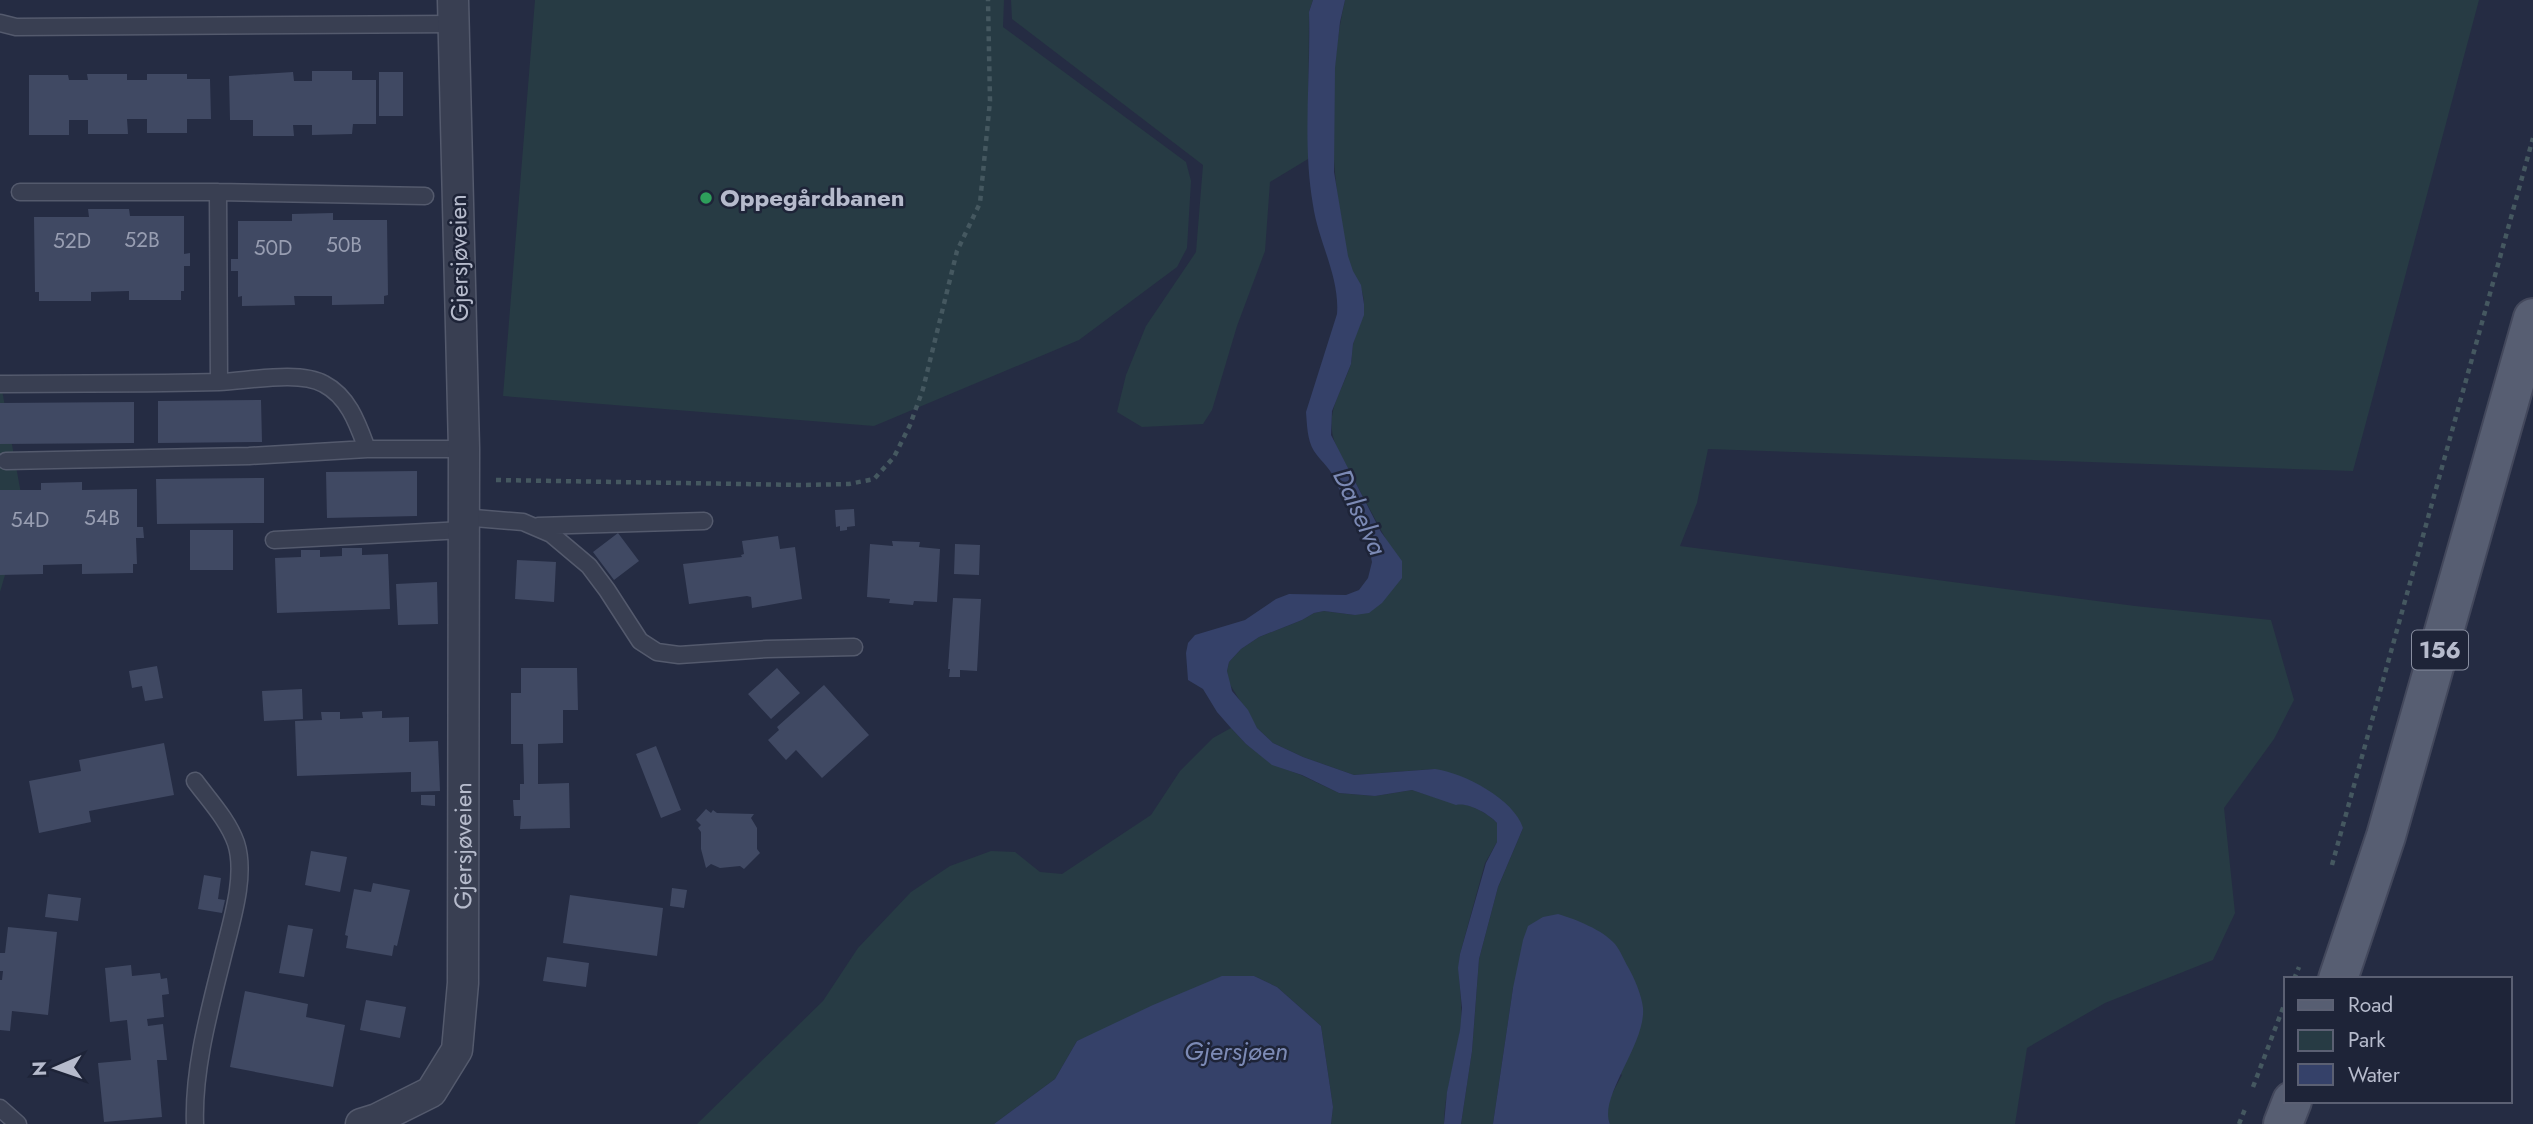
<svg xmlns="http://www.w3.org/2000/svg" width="2533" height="1124" font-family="Jost,sans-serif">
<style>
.green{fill:#273b44}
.water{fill:#354169}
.building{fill:#404963}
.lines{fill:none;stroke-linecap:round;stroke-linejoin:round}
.lane-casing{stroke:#545a6d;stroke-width:19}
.street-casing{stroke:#545a6d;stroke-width:33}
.primary-casing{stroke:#43485c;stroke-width:42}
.path{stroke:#455860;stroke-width:4.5;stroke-dasharray:5 5;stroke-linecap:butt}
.lane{stroke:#393f52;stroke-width:16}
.street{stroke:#393f52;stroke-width:30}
.primary{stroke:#575e72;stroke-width:38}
.leisure-dot{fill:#2e9e5b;stroke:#1e2438;stroke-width:2.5}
.labels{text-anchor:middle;stroke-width:5;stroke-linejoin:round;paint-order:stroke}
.number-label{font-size:21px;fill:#989eb2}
.shield{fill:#1e2438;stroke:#888ea0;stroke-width:2}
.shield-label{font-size:23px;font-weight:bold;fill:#b6bbcc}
.poi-label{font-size:24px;font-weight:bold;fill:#b6bbcc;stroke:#1e2438;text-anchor:start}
.street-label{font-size:24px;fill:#b6bbcc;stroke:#1e2438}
.water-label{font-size:26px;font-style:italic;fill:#7c8ab5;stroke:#1e2438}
</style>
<rect width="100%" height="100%" fill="#252c43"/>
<path class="green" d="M 535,0 L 1004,0 L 1003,27 L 1186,162 L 1191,181 L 1187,248 L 1177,267 L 1079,340 L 874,426 L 503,396 Z
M 1011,0 L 1313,0 L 1309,12 L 1308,159 L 1270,182 L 1265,251 L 1237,326 L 1212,410 L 1203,424 L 1142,427 L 1117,412 L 1126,375 L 1146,326 L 1196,252 L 1203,165 L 1012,19 Z
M 1345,0 L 2479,0 L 2353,471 L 1708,449 L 1697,503 L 1680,546 L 2135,606 L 2271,620 L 2294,700 L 2274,739 L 2224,808 L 2235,913 L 2213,960 L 2105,1003 L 2027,1048 L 2015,1124 L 1610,1124 C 1602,1106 1614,1091 1622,1075 L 1513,988 L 1493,1124 L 1461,1124 L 1472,1051 L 1479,959 L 1498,887 L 1523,828 L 1435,769 L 1354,775 L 1303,757 L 1273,743 L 1257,728 L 1229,683 L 1227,671 L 1229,662 L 1241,649 L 1259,637 L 1302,620 L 1314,613 L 1324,611 L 1355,615 L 1389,545 L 1337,448 C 1323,416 1339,397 1350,367 C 1353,359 1351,350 1354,341 C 1357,329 1364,318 1364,305 C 1364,289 1358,284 1352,271 C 1346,256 1344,239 1342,224 C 1329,154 1329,69 1345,0 Z
M 0,379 L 24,510 L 0,592 Z
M 1231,728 L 1246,744 L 1272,764 L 1301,775 L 1339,793 L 1375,796 L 1412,790 L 1456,804 C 1468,802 1489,814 1497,823 L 1497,842 L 1485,863 L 1460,954 C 1457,979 1464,1005 1460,1031 C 1456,1062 1444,1092 1444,1124 L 1331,1124 L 1333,1107 L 1321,1026 L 1277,987 L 1254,976 L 1077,1041 L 1055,1079 L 994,1124 L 697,1124 L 823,1001 L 858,948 L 911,892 L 950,866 L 991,851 L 1015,852 L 1040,872 L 1062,874 L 1151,815 L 1180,771 L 1213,738 Z"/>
<path class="water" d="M 1313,0 L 1345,0 L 1340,22 L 1335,68 L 1334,172 L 1348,256 L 1353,271 L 1361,285 L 1364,304 L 1364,315 L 1353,344 L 1351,364 L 1332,411 L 1331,435 L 1381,532 L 1402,561 L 1402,578 L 1382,603 L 1369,613 L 1355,615 L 1324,611 L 1314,613 L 1302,620 L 1259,637 L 1241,649 L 1229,662 L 1227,671 L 1232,691 L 1248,710 L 1257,728 L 1273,743 L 1303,757 L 1354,775 L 1435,769 C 1464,773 1514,799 1523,828 L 1498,887 L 1479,959 L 1472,1051 L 1461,1124 L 1444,1124 L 1447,1092 L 1460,1030 L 1462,1008 L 1458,968 L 1460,954 L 1486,863 L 1497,842 L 1497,823 C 1489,814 1468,802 1456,805 L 1412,790 L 1375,796 L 1339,793 L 1302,775 L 1272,765 L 1246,744 L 1231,728 L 1217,712 L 1203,689 L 1188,680 L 1186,653 L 1188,643 L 1195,635 L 1245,620 L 1276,599 L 1289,594 L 1346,595 L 1359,590 L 1368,578 L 1372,562 L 1365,530 L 1336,484 C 1334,471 1321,462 1314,451 C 1307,440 1307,424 1306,412 L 1337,314 C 1340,277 1318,241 1313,205 C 1302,141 1311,76 1309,12 Z
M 1558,914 C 1575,919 1603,930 1615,944 C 1620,950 1624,960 1628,967 C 1634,977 1642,996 1643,1008 C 1646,1044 1598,1097 1610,1124 L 1493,1124 L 1513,988 L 1523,940 L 1528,926 L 1543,917 Z
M 1222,976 L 1254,976 L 1277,987 L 1321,1026 L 1333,1107 L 1331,1124 L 994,1124 L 1055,1079 L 1077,1041 L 1153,1005 Z"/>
<path class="building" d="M 312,71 L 352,71 L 352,80 L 376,80 L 376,124 L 353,124 L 352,134 L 312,135 L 312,125 L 293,125 L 294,136 L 253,136 L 253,120 L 230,120 L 229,76 L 293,72 L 294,81 L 312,81 Z
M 379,72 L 403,72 L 403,116 L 379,116 Z
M 87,74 L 127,74 L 127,80 L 147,80 L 147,74 L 187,74 L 187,79 L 210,79 L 211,119 L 187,119 L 187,133 L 147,133 L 147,119 L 127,119 L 128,134 L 88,134 L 88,120 L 69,120 L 69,135 L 29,135 L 29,75 L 68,75 L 69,80 L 88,80 Z
M 88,209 L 129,209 L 130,216 L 184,216 L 184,254 L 190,253 L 190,266 L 184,266 L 184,291 L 181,291 L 181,300 L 129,300 L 129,291 L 91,292 L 91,301 L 39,301 L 39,292 L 35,292 L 34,217 L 89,217 Z
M 333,213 L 333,220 L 387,220 L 388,295 L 384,296 L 384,304 L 332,305 L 332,296 L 294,296 L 295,305 L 242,306 L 242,296 L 238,297 L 238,271 L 231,271 L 231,259 L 238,259 L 238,221 L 292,221 L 292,214 Z
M 261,400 L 262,442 L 158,443 L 158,401 Z
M 134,402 L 134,443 L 0,444 L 0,403 Z
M 417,471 L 417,516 L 327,518 L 326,472 Z
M 264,478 L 264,523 L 157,524 L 156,479 Z
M 82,482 L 82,490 L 137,489 L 137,527 L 143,527 L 144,538 L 136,538 L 137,564 L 133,564 L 133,573 L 82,574 L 82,564 L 43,565 L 43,574 L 0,575 L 0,490 L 41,490 L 41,483 Z
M 854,509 L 855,526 L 847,527 L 847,530 L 840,531 L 840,526 L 836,527 L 835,510 Z
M 190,530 L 233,530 L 233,570 L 190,570 Z
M 618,533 L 639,561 L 614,580 L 593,552 Z
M 778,536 L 780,549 L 795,547 L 802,599 L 752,608 L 751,597 L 747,596 L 689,604 L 683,564 L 742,557 L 741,555 L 744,554 L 742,541 Z
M 892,541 L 920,542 L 919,547 L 940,549 L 937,602 L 914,601 L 913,605 L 889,603 L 890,599 L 867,597 L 870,544 L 893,546 Z
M 955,544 L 980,545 L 979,575 L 954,574 Z
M 342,548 L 362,548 L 362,555 L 388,554 L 390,609 L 277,613 L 275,558 L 301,557 L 301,550 L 320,550 L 320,557 L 342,556 Z
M 517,560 L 556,562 L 554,602 L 515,599 Z
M 437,582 L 438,624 L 398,625 L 396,584 Z
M 953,598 L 981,599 L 977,671 L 960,670 L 960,677 L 949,677 L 950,669 L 948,669 Z
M 157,666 L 163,698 L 145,701 L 142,686 L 132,688 L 129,671 Z
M 521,668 L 577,668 L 578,710 L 563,710 L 563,743 L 538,744 L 538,784 L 569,783 L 570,828 L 520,829 L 521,816 L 514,816 L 513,800 L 520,800 L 520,784 L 524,784 L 523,744 L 511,744 L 511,693 L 521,693 Z
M 777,668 L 800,693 L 771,719 L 748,694 Z
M 824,685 L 869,735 L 822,778 L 796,750 L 786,760 L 768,740 L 779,730 L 777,727 Z
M 302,689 L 303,719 L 264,721 L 262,691 Z
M 382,711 L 382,718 L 409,717 L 409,742 L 438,741 L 440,791 L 411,792 L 411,772 L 297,776 L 295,721 L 322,720 L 321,712 L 340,712 L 340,719 L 363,718 L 362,712 Z
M 164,743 L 174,795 L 89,811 L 91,822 L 39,833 L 29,781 L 81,771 L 79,760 Z
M 656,746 L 681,810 L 661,818 L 636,754 Z
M 421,795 L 435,795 L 435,806 L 421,805 Z
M 706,809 L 711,813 L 713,810 L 717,813 L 754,814 L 751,818 L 757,828 L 757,849 L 760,853 L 744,869 L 740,866 L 720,868 L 711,864 L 706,868 L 701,849 L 701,832 L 698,828 L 701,825 L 696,820 Z
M 311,851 L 347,857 L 340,892 L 305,885 Z
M 204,875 L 221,878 L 218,899 L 225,900 L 222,913 L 198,909 Z
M 373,883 L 410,890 L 397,946 L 394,945 L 392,956 L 346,948 L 348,936 L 345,935 L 354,889 L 371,892 Z
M 672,888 L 687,890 L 684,908 L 670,906 Z
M 48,894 L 81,898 L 78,921 L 45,917 Z
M 570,895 L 663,908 L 657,956 L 563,943 Z
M 288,925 L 313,929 L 304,977 L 279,973 Z
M 8,927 L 57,932 L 48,1015 L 12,1011 L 10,1031 L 0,1030 L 0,980 L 2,980 L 3,971 L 0,971 L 0,953 L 5,953 Z
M 547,957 L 589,963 L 586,987 L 543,981 Z
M 131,965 L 132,976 L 160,973 L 161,979 L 167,978 L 169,994 L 162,995 L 164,1017 L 147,1019 L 148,1026 L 163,1024 L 167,1060 L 157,1060 L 162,1117 L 104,1122 L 98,1063 L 131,1060 L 127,1020 L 110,1022 L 105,968 Z
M 245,991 L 308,1004 L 306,1017 L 345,1025 L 333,1087 L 230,1067 Z
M 366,1000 L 406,1007 L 400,1038 L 360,1030 Z"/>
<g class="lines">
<g class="lane-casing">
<path id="lane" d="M 0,23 L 16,27 L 453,24
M 20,192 L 218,192 L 425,196
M 218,192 L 219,382
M 0,384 C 73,383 146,384 219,382 C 248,381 299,370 324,384 C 349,397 358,425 367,449
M 6,461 L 249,456 L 367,449 L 464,449
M 462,517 L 523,522 L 551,534 L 589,566 L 607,590 L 640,641 L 657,652 L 679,655 L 767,649 L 854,647
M 538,526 L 704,521
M 274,540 L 463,530
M 195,781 C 209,800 228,820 236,843 C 247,877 230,926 222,960 C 209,1012 193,1070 195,1124
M 0,1108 L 18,1124"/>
</g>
<g class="street-casing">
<g id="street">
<path id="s1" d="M 361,1124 L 377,1119 L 431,1092 L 457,1050 L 463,983 L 464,449 L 453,0"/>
</g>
</g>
<g class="primary-casing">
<path id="primary" d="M 2338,979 L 2386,836 L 2533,318
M 2283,1124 L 2292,1101"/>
</g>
<path class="path" d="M 496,480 L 801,485 L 849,484 L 874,479 L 894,457 L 910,425 L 923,389 L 957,251 L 980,203 L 990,101 L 988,0
M 2332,865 L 2533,138
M 2294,979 L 2299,967
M 2253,1087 L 2286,1000
M 2239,1124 L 2245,1109"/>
<use href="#lane" class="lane"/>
<use href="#street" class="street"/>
<use href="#primary" class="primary"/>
</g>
<circle class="leisure-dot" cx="706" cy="198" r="7"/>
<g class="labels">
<g class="number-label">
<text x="142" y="247">52B</text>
<text x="72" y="248">52D</text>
<text x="344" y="252">50B</text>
<text x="273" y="255">50D</text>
<text x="102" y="525">54B</text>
<text x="30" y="527">54D</text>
</g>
<rect class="shield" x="2412" y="630.5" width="56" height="39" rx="5"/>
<g class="shield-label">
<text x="2440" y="658">156</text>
</g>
<g class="poi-label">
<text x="720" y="206">Oppegårdbanen</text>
</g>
<g class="street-label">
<text transform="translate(459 258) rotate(-91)" y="8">Gjersjøveien</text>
<text dy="8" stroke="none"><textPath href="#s1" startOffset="331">Gjersjøveien</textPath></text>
</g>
<g class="water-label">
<text transform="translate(1360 512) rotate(65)" y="9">Dalselva</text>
<text x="1236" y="1060">Gjersjøen</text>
</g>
</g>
<rect x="2284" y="977" width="228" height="126" fill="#1e2438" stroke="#5b6073" stroke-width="2"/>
<rect x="2298" y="1000" width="35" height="10" fill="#575e72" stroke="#5b6073" stroke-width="2"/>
<text x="2348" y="1012" font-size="21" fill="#b6bbcc">Road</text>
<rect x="2298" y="1030" width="35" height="21" fill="#273b44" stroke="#5b6073" stroke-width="2"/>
<text x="2348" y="1047" font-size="21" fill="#b6bbcc">Park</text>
<rect x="2298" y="1064" width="35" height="21" fill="#354169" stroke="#5b6073" stroke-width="2"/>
<text x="2348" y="1082" font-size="21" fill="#b6bbcc">Water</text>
<g transform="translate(56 1068) rotate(268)" stroke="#1e2438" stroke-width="5" paint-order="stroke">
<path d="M0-5L12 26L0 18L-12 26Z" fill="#b6bbcc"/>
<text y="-10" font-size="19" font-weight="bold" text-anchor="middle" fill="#b6bbcc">N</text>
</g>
</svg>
